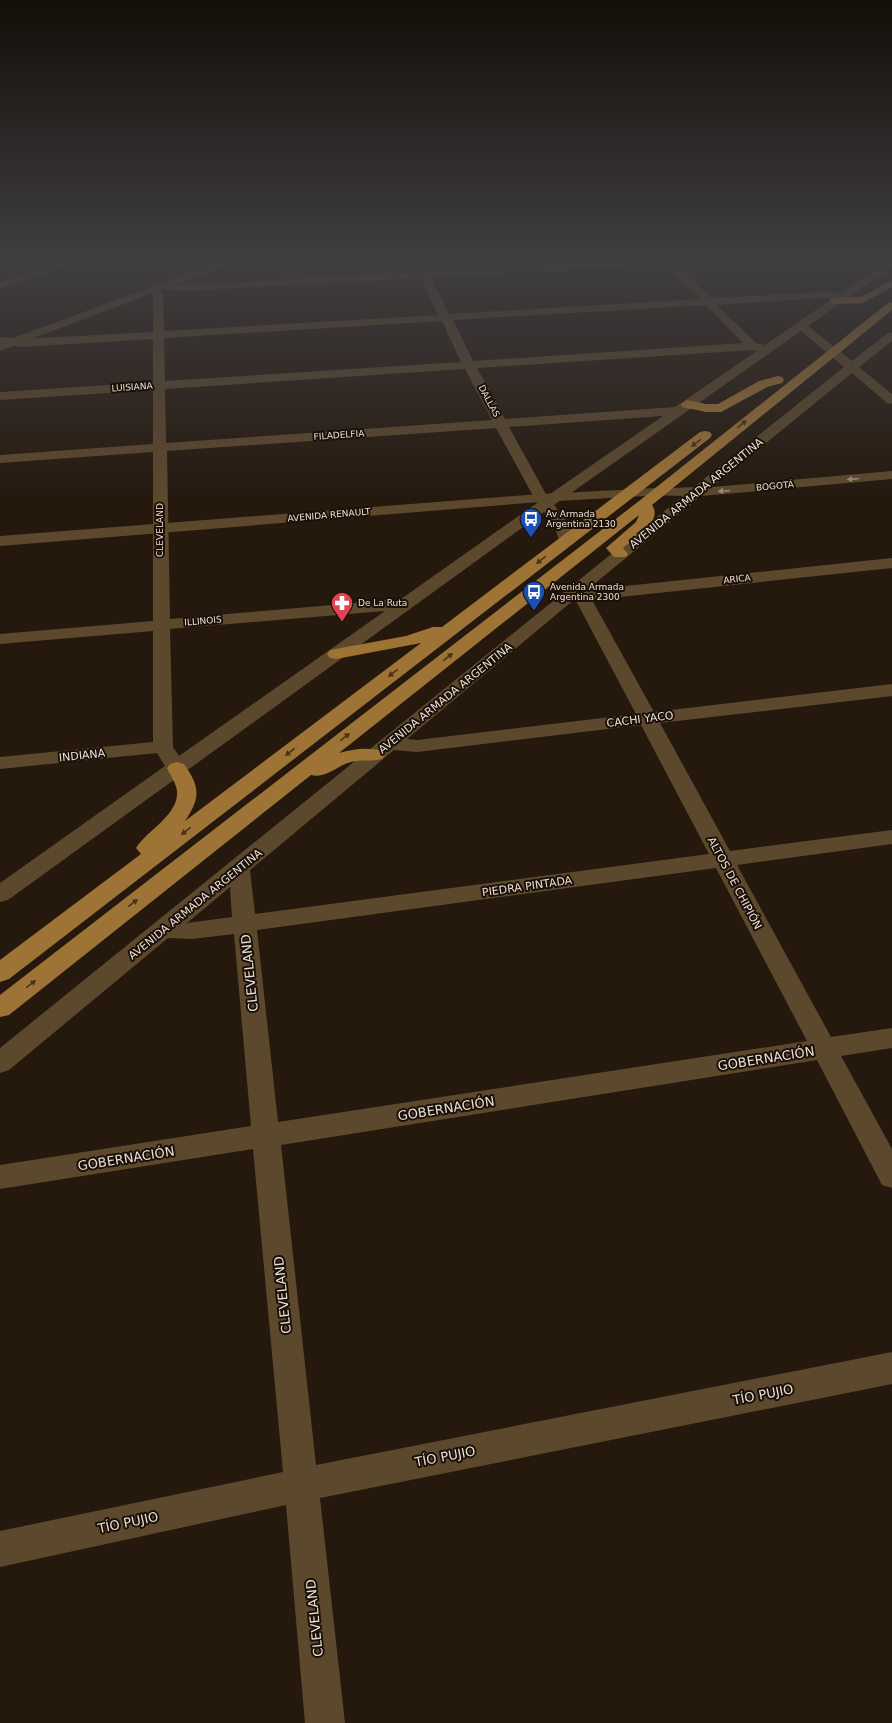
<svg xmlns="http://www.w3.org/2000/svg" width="892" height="1723" font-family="'DejaVu Sans',sans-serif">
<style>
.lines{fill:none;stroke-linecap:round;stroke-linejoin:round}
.minor{fill:#5c482d;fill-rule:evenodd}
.tertiary{fill:#5c482d;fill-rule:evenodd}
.primary{fill:#9d7336;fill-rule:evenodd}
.oneway{fill:#483317}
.oneway2{fill:#9b8c7a}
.labels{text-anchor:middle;stroke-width:4;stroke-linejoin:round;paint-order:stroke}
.far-street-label{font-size:9px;fill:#e9e0d9;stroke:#1b1006}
.far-poi-label{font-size:9px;fill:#e9e0d9;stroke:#1b1006;text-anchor:start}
.street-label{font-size:11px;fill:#e9e0d9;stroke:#1b1006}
.near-street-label{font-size:13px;fill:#e9e0d9;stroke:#1b1006}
</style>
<rect width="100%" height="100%" fill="#25190e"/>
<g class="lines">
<path class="minor" d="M 73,258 L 89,258 L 0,289 L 0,283 Z
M 411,258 L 421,258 L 428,271 L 660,258 L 728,258 L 723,261 L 676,264 L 711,298 L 822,292 L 841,293 L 892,259 L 892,267 L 808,326 L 852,361 L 888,333 L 892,332 L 892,341 L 859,367 L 892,394 L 892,404 L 887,403 L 852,373 L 712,487 L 892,471 L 892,479 L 701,496 L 587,590 L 892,558 L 892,568 L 592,600 L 654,712 L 892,684 L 892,696 L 660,723 L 730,851 L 892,830 L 892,844 L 737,865 L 831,1037 L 892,1028 L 892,1048 L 841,1056 L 892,1149 L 892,1188 L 882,1185 L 817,1060 L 281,1145 L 316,1465 L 892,1352 L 892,1384 L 320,1498 L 345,1723 L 305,1723 L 286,1505 L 0,1567 L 0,1531 L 283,1472 L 253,1149 L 0,1189 L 0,1165 L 251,1126 L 234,934 L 192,939 L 168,938 L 9,1070 L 0,1073 L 0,1048 L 683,496 L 652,495 L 650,492 L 652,489 L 694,487 L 844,367 L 801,331 L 554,505 L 569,524 L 574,540 L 572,543 L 560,543 L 554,525 L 544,512 L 8,900 L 0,902 L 0,883 L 165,766 L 157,753 L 0,769 L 0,757 L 153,742 L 153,631 L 0,644 L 0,634 L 153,621 L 153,452 L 0,463 L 0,455 L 153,444 L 153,390 L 0,400 L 0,392 L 153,382 L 153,339 L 21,347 L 0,343 L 0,337 L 21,339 L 153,332 L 153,294 L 148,291 L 153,288 L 160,289 L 163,294 L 164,331 L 438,315 L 421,278 L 183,291 L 165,289 L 160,286 L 165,283 L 183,285 L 418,272 ZM 665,264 L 700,299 L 449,314 L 431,277 ZM 822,298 L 832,299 L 765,345 L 756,343 L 717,305 ZM 706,305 L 743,343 L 473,361 L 453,320 ZM 442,321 L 461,362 L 165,381 L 164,338 ZM 752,350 L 757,351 L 675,407 L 505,419 L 477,368 ZM 465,369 L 492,420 L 166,443 L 165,389 ZM 663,416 L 547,496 L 509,427 ZM 496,428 L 537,503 L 401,599 L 170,619 L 167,451 ZM 575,599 L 636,714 L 417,740 L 407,739 ZM 385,611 L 179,756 L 173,747 L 170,629 ZM 641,725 L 709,854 L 255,914 L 250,870 L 394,750 L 417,752 ZM 716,868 L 807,1041 L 278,1122 L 257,930 ZM 230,887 L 232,917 L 187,923 Z"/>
<path class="tertiary" d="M 229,258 L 245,258 L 0,351 L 0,343 Z
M 657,488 L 662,489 L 664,492 L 662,495 L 540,502 L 0,546 L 0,536 L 540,494 Z"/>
<path class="primary" d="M 892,280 L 892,287 L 863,303 L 834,304 L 829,301 L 834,298 L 861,297 Z
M 892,302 L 892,310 L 652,505 C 664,521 633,539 623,548 L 628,554 L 626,557 L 614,557 L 606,548 L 636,522 L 639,515 L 339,753 C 354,749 367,747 382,751 L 385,755 L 382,759 C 372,762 361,759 351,762 C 336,766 326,779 311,775 L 9,1015 L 0,1017 L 0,995 L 639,501 L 888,303 Z
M 778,376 L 782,377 L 784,380 L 782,383 L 767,387 L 721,412 L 706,412 L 682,407 L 681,404 L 687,400 L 706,404 L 718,404 L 759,381 Z
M 705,431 L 710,432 L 712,435 L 710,438 L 9,979 L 0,982 L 0,960 L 141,854 L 136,848 C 147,830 179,815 177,791 C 176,783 170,775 167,768 L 170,764 L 177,762 L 184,764 C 200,787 201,797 185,821 L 421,643 L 336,659 L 330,658 L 327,654 L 330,650 L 406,636 L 433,627 L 442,627 L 700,432 Z"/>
</g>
<defs><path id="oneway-solid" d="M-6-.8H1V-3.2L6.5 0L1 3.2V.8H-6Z"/></defs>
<g class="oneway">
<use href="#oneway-solid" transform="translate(742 424) rotate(-39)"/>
<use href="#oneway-solid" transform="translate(696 443) rotate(143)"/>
<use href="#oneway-solid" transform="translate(541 560) rotate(142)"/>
<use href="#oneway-solid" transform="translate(448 657) rotate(-38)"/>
<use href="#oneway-solid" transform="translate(393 673) rotate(143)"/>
<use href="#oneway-solid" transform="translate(345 737) rotate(-38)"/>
<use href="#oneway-solid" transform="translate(290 752) rotate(143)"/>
<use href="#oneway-solid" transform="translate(186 831) rotate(143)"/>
<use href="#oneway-solid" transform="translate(133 903) rotate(-38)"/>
<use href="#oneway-solid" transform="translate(31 984) rotate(-38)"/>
</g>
<g class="oneway2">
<use href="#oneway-solid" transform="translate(853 479) rotate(175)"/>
<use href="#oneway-solid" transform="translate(724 491) rotate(177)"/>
</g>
<linearGradient id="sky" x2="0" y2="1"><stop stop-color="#140e08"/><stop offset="0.52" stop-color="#403e41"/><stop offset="1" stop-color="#403e41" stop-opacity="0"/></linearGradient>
<rect width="892" height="500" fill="url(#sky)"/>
<defs>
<g id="bus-pin" transform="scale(1.15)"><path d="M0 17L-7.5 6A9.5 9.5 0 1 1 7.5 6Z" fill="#1a4fb4" stroke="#1b1006"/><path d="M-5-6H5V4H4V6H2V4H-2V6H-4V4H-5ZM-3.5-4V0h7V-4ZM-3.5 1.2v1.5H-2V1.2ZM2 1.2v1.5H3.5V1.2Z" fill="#fff"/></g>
<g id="pharmacy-pin" transform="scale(1.15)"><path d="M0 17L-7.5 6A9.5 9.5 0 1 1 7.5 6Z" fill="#e0444e" stroke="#1b1006"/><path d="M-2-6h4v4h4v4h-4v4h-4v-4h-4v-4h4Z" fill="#fff"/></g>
</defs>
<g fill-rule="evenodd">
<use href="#bus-pin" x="531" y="519"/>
<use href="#bus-pin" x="534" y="592"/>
<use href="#pharmacy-pin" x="342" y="603"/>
</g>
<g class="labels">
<g class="far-street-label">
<text transform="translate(132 387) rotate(-4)" y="3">LUISIANA</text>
<text transform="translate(489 401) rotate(62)" y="3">DALLAS</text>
<text transform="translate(339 435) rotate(-4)" y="3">FILADELFIA</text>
<text transform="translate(775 486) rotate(-5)" y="3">BOGOTÁ</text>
<text transform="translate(329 515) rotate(-5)" y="3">AVENIDA RENAULT</text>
<text transform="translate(160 530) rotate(-90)" y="3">CLEVELAND</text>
<text transform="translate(737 579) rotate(-6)" y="3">ARICA</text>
<text transform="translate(203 621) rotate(-5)" y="3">ILLINOIS</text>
</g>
<g class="far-poi-label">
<text x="546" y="517">Av Armada<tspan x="546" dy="10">Argentina 2130</tspan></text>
<text x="550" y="590">Avenida Armada<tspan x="550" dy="10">Argentina 2300</tspan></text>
<text x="358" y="606">De La Ruta</text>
</g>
<g class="street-label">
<text transform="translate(696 493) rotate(-39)" y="4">AVENIDA ARMADA ARGENTINA</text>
<text transform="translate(445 698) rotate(-39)" y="4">AVENIDA ARMADA ARGENTINA</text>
<text transform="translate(640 719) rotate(-7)" y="4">CACHI YACO</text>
<text transform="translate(82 755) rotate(-6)" y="4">INDIANA</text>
<text transform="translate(735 883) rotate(62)" y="4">ALTOS DE CHIPIÓN</text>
<text transform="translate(527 886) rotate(-8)" y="4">PIEDRA PINTADA</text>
<text transform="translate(195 904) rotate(-39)" y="4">AVENIDA ARMADA ARGENTINA</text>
</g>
<g class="near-street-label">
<text transform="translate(249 973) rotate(-96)" y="5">CLEVELAND</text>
<text transform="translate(766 1058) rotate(-9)" y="5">GOBERNACIÓN</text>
<text transform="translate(446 1108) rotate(-9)" y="5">GOBERNACIÓN</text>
<text transform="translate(126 1158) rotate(-9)" y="5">GOBERNACIÓN</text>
<text transform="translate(282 1295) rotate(-96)" y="5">CLEVELAND</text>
<text transform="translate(763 1394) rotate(-11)" y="5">TÍO PUJIO</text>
<text transform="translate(445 1456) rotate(-11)" y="5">TÍO PUJIO</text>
<text transform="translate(128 1522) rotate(-12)" y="5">TÍO PUJIO</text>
<text transform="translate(314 1618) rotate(-96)" y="5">CLEVELAND</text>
</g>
</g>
</svg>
